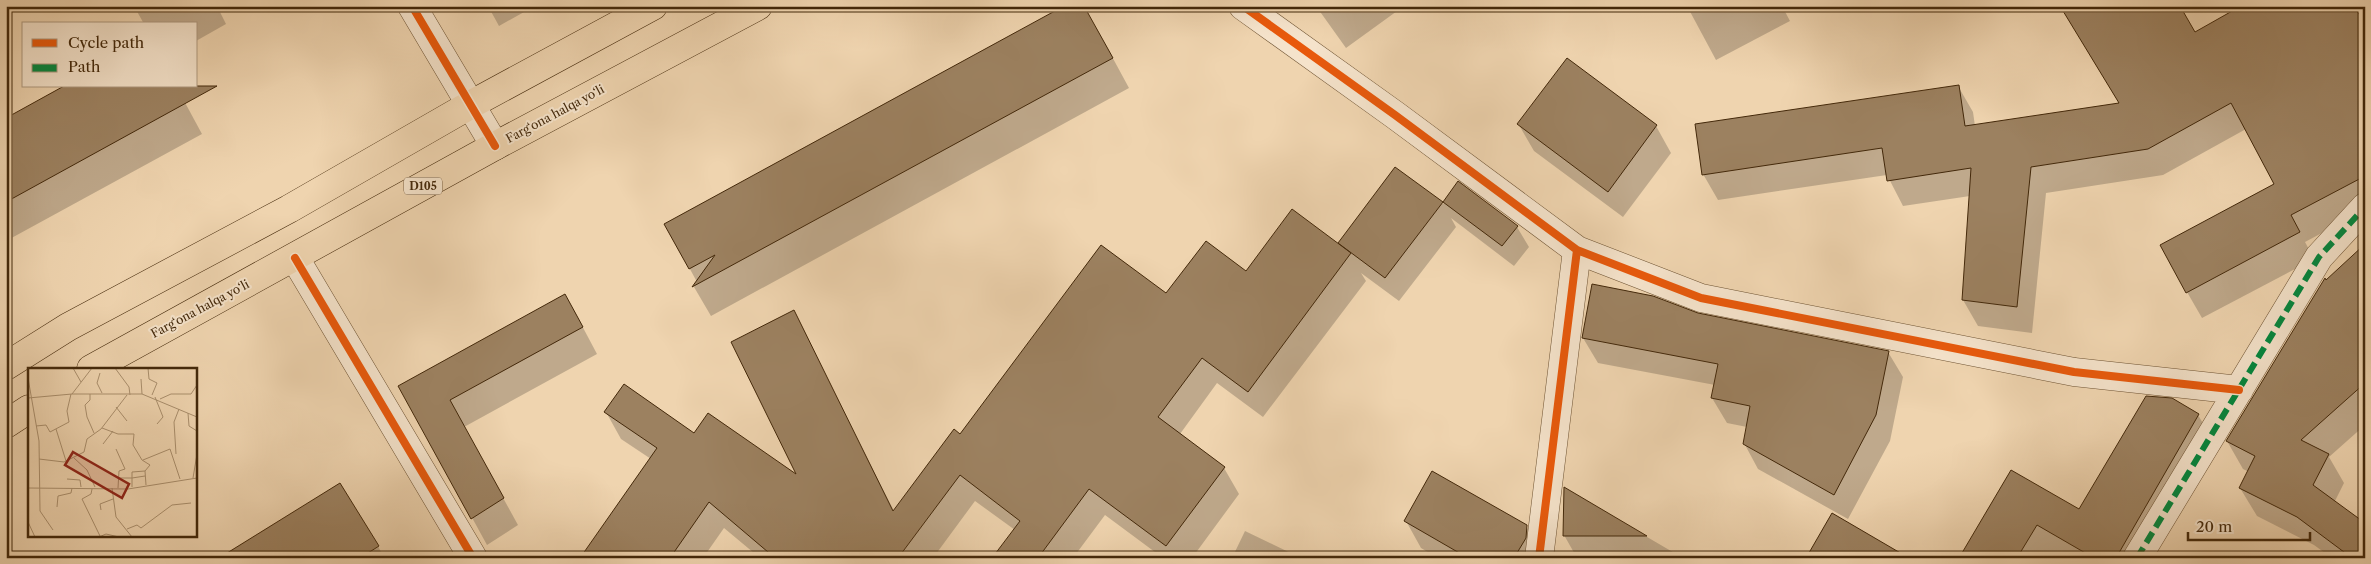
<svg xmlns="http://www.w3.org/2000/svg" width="2371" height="564" font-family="'Libre Caslon Text',serif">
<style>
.shadow{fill:#0003}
.building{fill:#9c8160;stroke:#43280a}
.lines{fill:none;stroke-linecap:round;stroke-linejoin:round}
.minor-casing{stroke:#6e5333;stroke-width:29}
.trunk-casing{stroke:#43280a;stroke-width:29}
.minor{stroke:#f5e3cb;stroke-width:28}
.trunk{stroke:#efd4af;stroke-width:28}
.quiet{stroke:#00873e;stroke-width:6;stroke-dasharray:12 6;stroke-linecap:butt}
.cycleway-casing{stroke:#f5e3cb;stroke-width:11}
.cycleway{stroke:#e8590c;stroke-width:8}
.labels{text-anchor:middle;stroke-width:4;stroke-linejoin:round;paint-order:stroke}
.shield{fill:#f5e3cb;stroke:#786044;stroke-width:1}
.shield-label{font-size:11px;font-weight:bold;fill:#43280a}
.street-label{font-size:12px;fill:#43280a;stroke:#f5e3cb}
.inset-road{fill:none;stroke:#aa8f6d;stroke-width:1}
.view{fill:#8f2418;fill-opacity:0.15;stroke:#8f2418;stroke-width:2.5}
.inset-edge{fill:none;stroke:#43280a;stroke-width:2.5}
</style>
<rect width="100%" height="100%" fill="#efd4af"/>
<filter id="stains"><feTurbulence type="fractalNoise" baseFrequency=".004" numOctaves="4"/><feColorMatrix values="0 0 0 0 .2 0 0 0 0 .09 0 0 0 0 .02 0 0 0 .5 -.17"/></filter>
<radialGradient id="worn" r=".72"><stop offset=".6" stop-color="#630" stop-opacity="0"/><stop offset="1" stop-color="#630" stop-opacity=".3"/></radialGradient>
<path class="shadow" d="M 134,6 L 217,6 L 226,24 L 196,41 L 196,24 L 144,24 Z
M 488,6 L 533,6 L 533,7 L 499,26 Z
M 1316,6 L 1404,6 L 1346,48 Z
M 1687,6 L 1782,6 L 1790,21 L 1716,60 Z
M 2244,6 L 2365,6 L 2357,13 L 2365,25 L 2365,210 L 2305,242 L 2314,259 L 2202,318 L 2187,292 L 2276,184 L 2246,129 L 2163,175 L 2046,193 L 2032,333 L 1978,326 L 1963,300 L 1970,196 L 1903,206 L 1887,175 L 1718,200 L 1703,174 L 1958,86 L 1973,112 L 1975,126 L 2120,104 L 2195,33 Z
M 1097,29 L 1129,88 L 711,316 L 694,287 L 697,282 L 666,225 Z
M 1567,60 L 1656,126 L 1671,153 L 1623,217 L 1534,151 L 1519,125 Z
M 176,86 L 202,134 L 6,241 L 6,119 Z
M 1395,168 L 1443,204 L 1458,183 L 1517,227 L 1529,247 L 1514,266 L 1451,218 L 1456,227 L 1399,301 L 1361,273 L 1366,281 L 1263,417 L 1217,383 L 1180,434 L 1224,468 L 1239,494 L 1192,558 L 1163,558 L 1105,515 L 1073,558 L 994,558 L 1015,530 L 975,501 L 933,558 L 760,558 L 724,528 L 703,558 L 581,558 L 651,459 L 621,439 L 606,412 L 694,435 L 799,478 L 794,312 L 894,511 L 961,436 L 1166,295 L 1343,248 L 1340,243 Z
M 2365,246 L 2365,425 L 2329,457 L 2344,483 L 2334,503 L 2365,558 L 2321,558 L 2325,553 L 2314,545 L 2257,516 L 2240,488 L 2249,472 L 2243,469 L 2227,441 L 2326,282 Z
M 1698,315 L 1888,352 L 1903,377 L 1890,441 L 1848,519 L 1758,469 L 1744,443 L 1747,427 L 1727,423 L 1712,398 L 1715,385 L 1598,363 L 1583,338 Z
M 580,322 L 597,354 L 464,427 L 518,525 L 487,545 L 400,386 Z
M 2172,400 L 2198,415 L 2213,440 L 2144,558 L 1960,558 L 2011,471 L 2080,511 Z
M 1565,489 L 1683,558 L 1577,558 L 1564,535 Z
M 1406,521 L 1526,526 L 1542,553 L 1541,558 L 1438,558 L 1421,548 Z
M 1245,531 L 1301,558 L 1232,558 Z
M 378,546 L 384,558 L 222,558 Z"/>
<path class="building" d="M 1064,6 L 1084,6 L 1113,58 L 692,287 L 715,255 L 689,269 L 664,224 Z
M 2060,6 L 2180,6 L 2195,32 L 2241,6 L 2353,6 L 2365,22 L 2365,176 L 2291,215 L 2300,232 L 2186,293 L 2160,245 L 2274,184 L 2231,103 L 2148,149 L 2031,167 L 2017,307 L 1962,300 L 1971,168 L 1887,181 L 1882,148 L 1702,175 L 1695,124 L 1959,85 L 1965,126 L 2119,103 Z
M 1567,58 L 1657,125 L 1608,192 L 1517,124 Z
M 64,86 L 217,86 L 6,202 L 6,118 Z
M 1395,167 L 1443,202 L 1385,278 L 1338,243 Z
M 1458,181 L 1518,226 L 1502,246 L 1443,202 Z
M 1292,209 L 1351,253 L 1248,392 L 1202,358 L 1158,417 L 1225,467 L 1166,546 L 1089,489 L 1038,558 L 992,558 L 1020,521 L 960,475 L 898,558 L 775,558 L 709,502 L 670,558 L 580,558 L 657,448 L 604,412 L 624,384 L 694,433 L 708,413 L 796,474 L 731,342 L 794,310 L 893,511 L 954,429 L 960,434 L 1101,245 L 1166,293 L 1206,241 L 1246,271 Z
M 2365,244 L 2365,383 L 2301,440 L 2329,454 L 2313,485 L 2365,523 L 2365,558 L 2352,558 L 2297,517 L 2239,488 L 2255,456 L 2226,441 L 2325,278 L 2326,280 Z
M 1592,284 L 1653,296 L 1698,313 L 1889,351 L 1876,415 L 1834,495 L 1743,444 L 1750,406 L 1711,398 L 1718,364 L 1582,338 Z
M 565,294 L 583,327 L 450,400 L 504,498 L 471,519 L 398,386 Z
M 2146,396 L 2172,398 L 2199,414 L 2116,558 L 2094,558 L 2037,525 L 2017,558 L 1959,558 L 2011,470 L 2079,509 Z
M 1432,471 L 1527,525 L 1526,538 L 1514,558 L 1468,558 L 1404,521 Z
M 340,483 L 379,546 L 360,558 L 219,558 Z
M 1564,487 L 1647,536 L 1563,536 Z
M 1832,513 L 1909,558 L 1806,558 Z"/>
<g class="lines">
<g class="minor-casing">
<path id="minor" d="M 412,6 L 495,146
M 1243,6 L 1395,115 L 1577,250 L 1701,298 L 2074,372 L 2239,390
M 295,258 L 473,558
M 1539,558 L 1577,250
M 2137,558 L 2319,257 L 2365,207"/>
</g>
<g class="trunk-casing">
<path id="trunk" d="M 6,366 L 68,327 L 289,209 L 470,105 L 653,6
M 91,369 L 495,146 L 758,6
M 6,424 L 29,409"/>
</g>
<use href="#minor" class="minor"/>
<use href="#trunk" class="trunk"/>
<path class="quiet" d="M 2137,558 L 2319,257 L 2365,207"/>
<g class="cycleway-casing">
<path id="cycleway" d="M 412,6 L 495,146
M 1243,6 L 1395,115 L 1577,250 L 1701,298 L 2074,372 L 2239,390
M 295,258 L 473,558
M 1539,558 L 1577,250"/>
</g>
<use href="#cycleway" class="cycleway"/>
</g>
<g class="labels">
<rect class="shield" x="404" y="177.5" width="38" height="17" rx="4"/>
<g class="shield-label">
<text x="423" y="190">D105</text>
</g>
<g class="street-label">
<text transform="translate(555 114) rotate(-28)" y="4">Farg‘ona halqa yo‘li</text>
<text transform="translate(200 309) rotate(-28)" y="4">Farg‘ona halqa yo‘li</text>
</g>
</g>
<g transform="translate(28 368)">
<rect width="169" height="169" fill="#efd4af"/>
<path class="inset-road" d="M 45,0 L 53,14M 87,0 L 101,19 L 102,27M 120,0 L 121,11 L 129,15 L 124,27M 72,5 L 69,15 L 74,25M 0,10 L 11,73 L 12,143 L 25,162M 113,11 L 114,26M 44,26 L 64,0M 62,26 L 62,32 L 57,37 L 59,49 L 66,65M 127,29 L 135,49 L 129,56M 0,30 L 44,26 L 114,26 L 169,49M 132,31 L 143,26 L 163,26 L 169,17M 88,39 L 99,53M 160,45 L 161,58 L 169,63M 8,58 L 18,57 L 22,64 L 41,54 L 39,43 L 43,26M 74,60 L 90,66 L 106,66 L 105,77 L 114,92 L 122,97 L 117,103 L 118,117M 28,61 L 38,93M 75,76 L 85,63M 88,81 L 97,101 L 91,103 L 90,120M 148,86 L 146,54 L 151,41M 46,90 L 59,102 L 67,119M 11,91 L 36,94 L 56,84 L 59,71 L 73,61 L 99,27M 115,92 L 142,81 L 152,111M 117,108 L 104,110 L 104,104 L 117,103M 90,110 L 104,110 L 104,119M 165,110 L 169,86M 39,111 L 52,112 L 53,119M 0,120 L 100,121 L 169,110M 84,120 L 88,149 L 104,169M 64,121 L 63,126 L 54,131 L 72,168M 29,139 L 30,128 L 43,125 L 44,120M 73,142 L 72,136 L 85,131M 0,154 L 7,169M 99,161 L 109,157 L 113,160 L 144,137 L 163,135M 71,169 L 78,166 L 91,169"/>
<path class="view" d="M 45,84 L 101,116 L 94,130 L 37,97 Z"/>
<rect width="169" height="169" class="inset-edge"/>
</g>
<rect width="2371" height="564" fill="none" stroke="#efd4af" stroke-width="25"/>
<rect x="8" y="8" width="2356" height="549" fill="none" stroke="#43280a" stroke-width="2.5"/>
<rect x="12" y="12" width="2346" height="539" fill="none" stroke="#43280a"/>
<rect x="22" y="22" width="175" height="65" fill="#f5e3cb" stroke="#ae987e"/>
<rect x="32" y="39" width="25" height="8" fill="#e8590c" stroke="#ae987e"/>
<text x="68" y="48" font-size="15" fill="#43280a">Cycle path</text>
<rect x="32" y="64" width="25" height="8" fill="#00873e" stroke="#ae987e"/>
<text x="68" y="72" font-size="15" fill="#43280a">Path</text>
<path d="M2188 532v8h122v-8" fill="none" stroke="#43280a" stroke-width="2.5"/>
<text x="2196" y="532" font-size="15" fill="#43280a" stroke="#f5e3cb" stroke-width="4" paint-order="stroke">20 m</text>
<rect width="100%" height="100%" filter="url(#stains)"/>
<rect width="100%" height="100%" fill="url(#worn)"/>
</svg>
